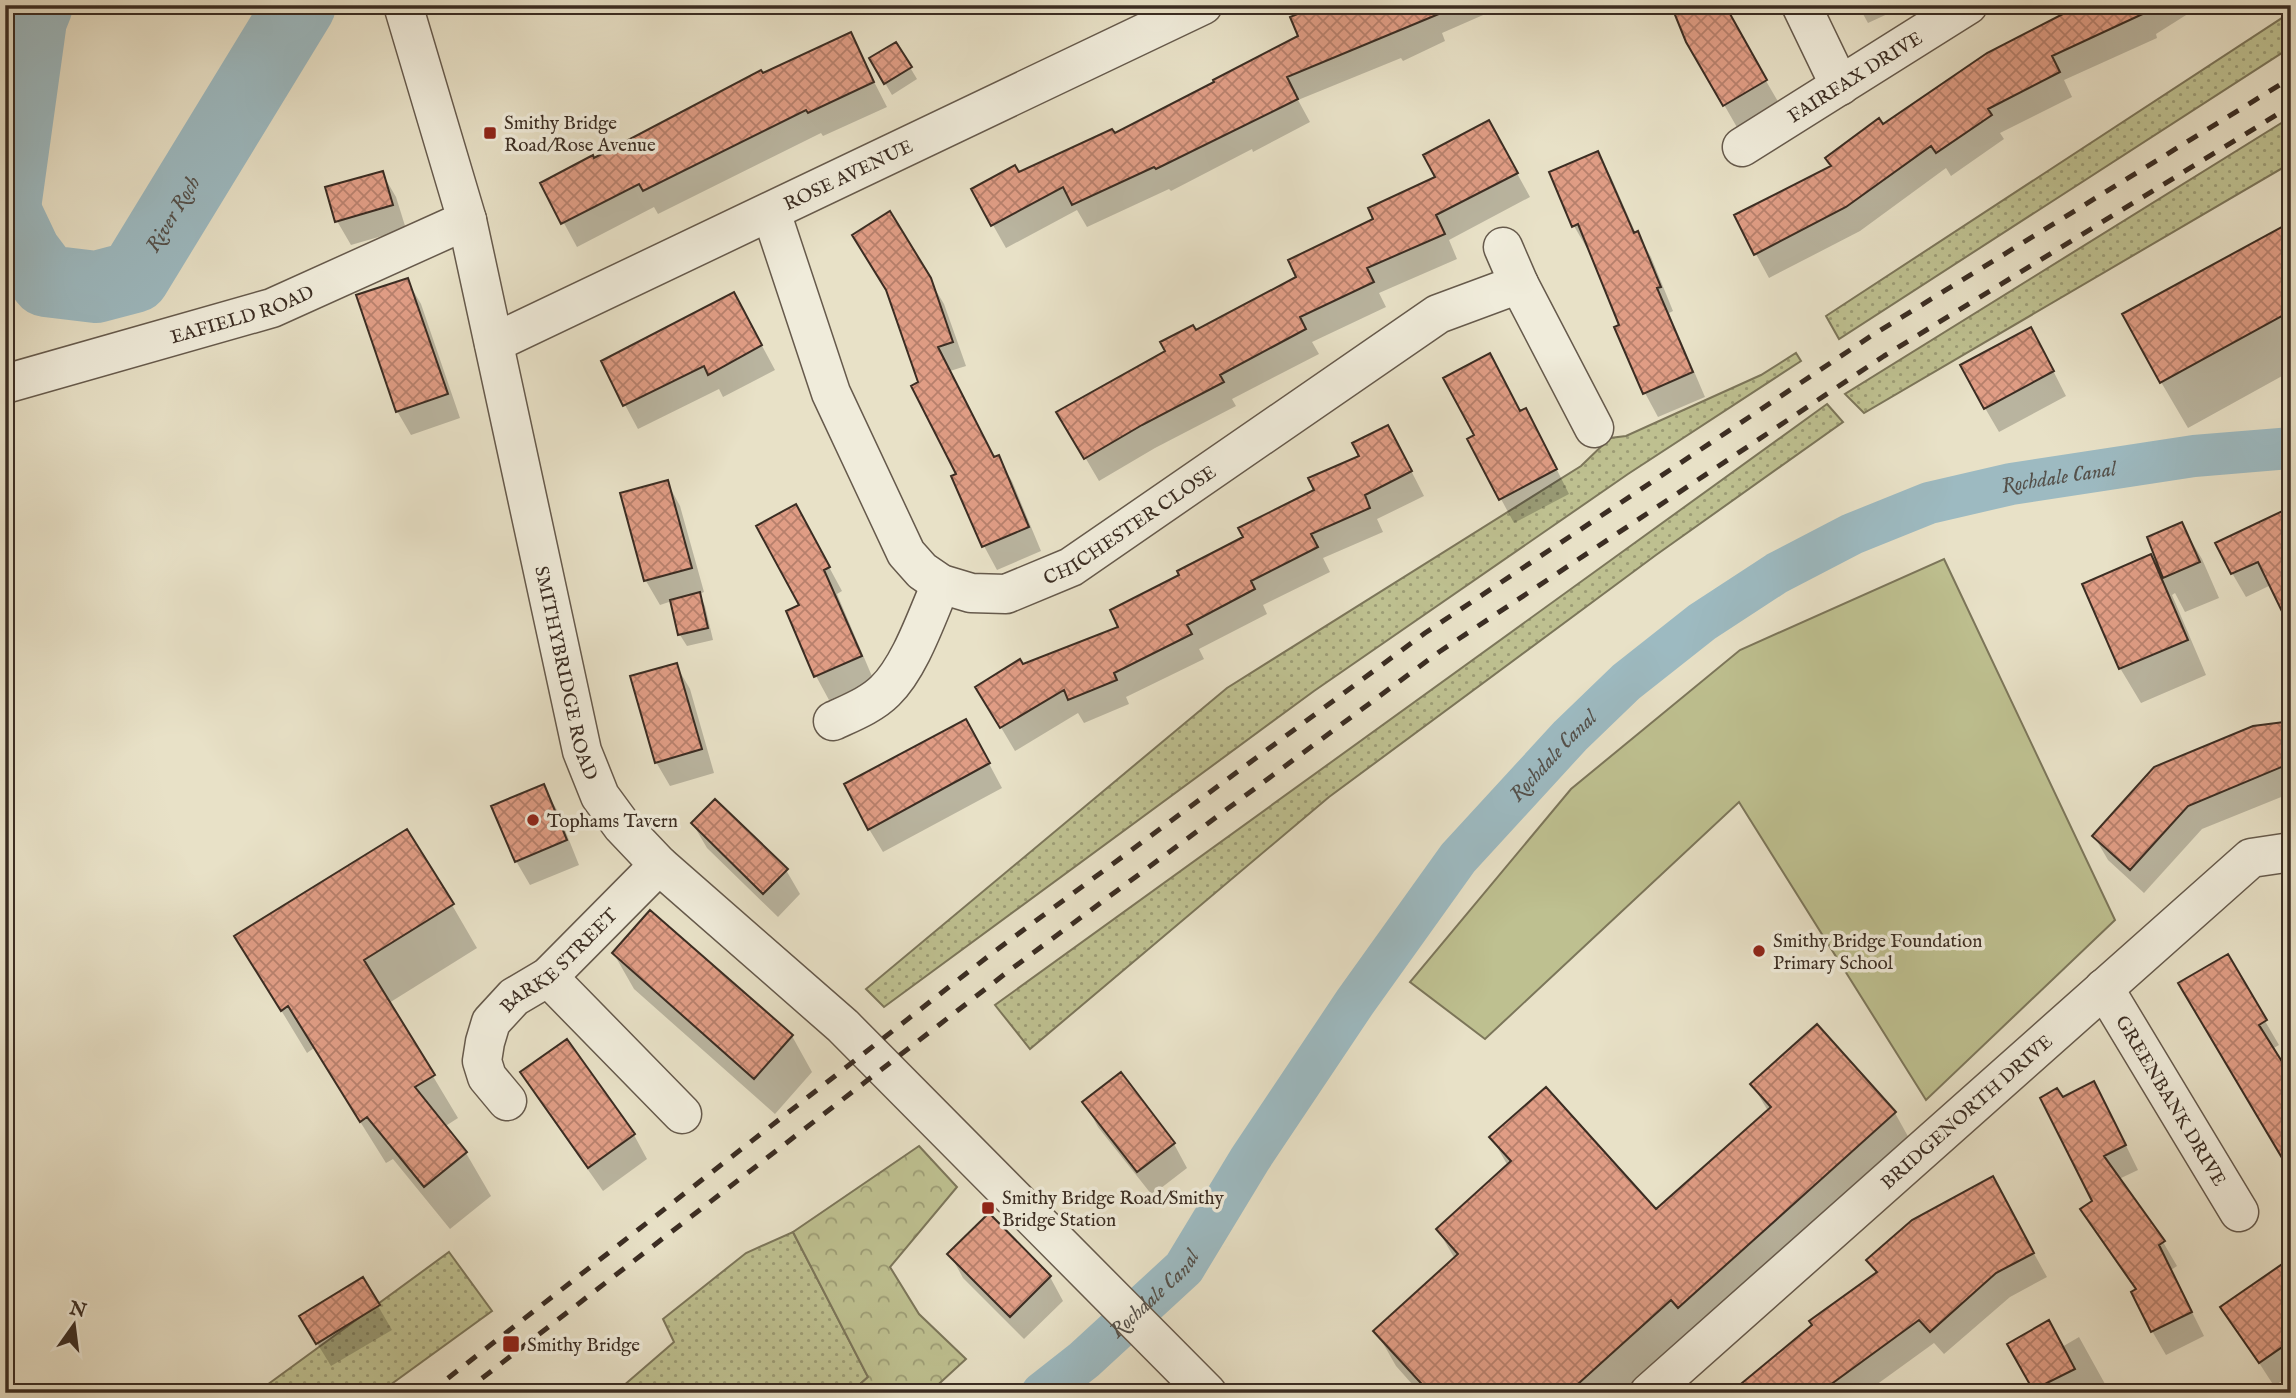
<svg xmlns="http://www.w3.org/2000/svg" width="2296" height="1398" font-family="'IM FELL English',serif">
<style>
.grass{fill:url(#grass-dots);stroke:#7c765a;stroke-width:2}
.forest{fill:url(#forest-crowns);stroke:#7c765a;stroke-width:2}
.park{fill:#bec090;stroke:#7c765a;stroke-width:2}
.shadow{fill:#0003}
.lines{fill:none;stroke-linecap:round;stroke-linejoin:round}
.canal{stroke:#9dbac1;stroke-width:42}
.river{stroke:#9dbac1;stroke-width:72}
.building{fill:url(#building-cross-hatch);stroke:#3b2d23;stroke-width:2}
.minor-casing{stroke:#665a4c;stroke-width:41}
.minor{stroke:#f0ecdb;stroke-width:38}
.rail{stroke:#3b2d23;stroke-width:5;stroke-dasharray:12 12;stroke-linecap:butt}
.poi-dot{fill:#8f2418;stroke:#f0ecdb;stroke-width:2.5}
.labels{text-anchor:middle;stroke-width:7;stroke-linejoin:round;paint-order:stroke}
.street-label{font-size:19px;fill:#3b2d23;stroke:#f0ecdb}
.poi-label{font-size:19px;fill:#3b2d23;stroke:#f0ecdb;text-anchor:start}
.water-label{font-size:21px;font-style:italic;fill:#54504a;stroke:#f0ecdb}
</style>
<defs>
<pattern id="grass-dots" width="8" height="8" patternUnits="userSpaceOnUse" patternTransform="scale(1.75)"><rect width="8" height="8" fill="#bec090"/><path d="M2 2h.1M6 6h.1" fill="none" stroke="#9c9c75" stroke-width="1.8" stroke-linecap="round"/></pattern>
<pattern id="forest-crowns" width="20" height="18" patternUnits="userSpaceOnUse" patternTransform="scale(1.75)"><rect width="20" height="18" fill="#bec090"/><path d="M2 6a3 3 0 1 1 6 0M12 15a3 3 0 1 1 6 0" fill="none" stroke="#9c9c75"/></pattern>
<pattern id="building-cross-hatch" width="8" height="8" patternUnits="userSpaceOnUse" patternTransform="scale(1.75)"><rect width="8" height="8" fill="#e09d85"/><path d="M0 0l8 8M0 8l8-8" fill="none" stroke="#b7806c"/></pattern>
</defs>
<rect width="100%" height="100%" fill="#e8e1c7"/>
<filter id="stains"><feTurbulence type="fractalNoise" baseFrequency=".00286" numOctaves="4"/><feColorMatrix values="0 0 0 0 .2 0 0 0 0 .09 0 0 0 0 .02 0 0 0 .5 -.17"/></filter>
<radialGradient id="worn" r=".72"><stop offset=".6" stop-color="#630" stop-opacity="0"/><stop offset="1" stop-color="#630" stop-opacity=".3"/></radialGradient>
<path class="grass" d="M 2291,12 L 2291,47 L 1839,339 L 1826,316 Z
M 2291,117 L 2291,163 L 1864,413 L 1845,394 Z
M 1796,353 L 1801,361 L 1628,474 L 1314,691 L 884,1007 L 866,989 L 1227,688 L 1581,466 L 1610,438 L 1626,436 L 1761,375 Z
M 1827,404 L 1843,422 L 1656,555 L 1329,797 L 1030,1049 L 995,1005 Z
M 793,1232 L 868,1377 L 850,1393 L 615,1393 L 674,1342 L 663,1319 L 746,1253 Z
M 449,1252 L 492,1311 L 379,1393 L 256,1393 Z"/>
<path class="forest" d="M 919,1146 L 957,1187 L 890,1267 L 919,1314 L 966,1359 L 929,1393 L 850,1393 L 868,1377 L 793,1232 Z"/>
<path class="park" d="M 1944,559 L 2115,920 L 1926,1100 L 1739,802 L 1485,1039 L 1410,982 L 1571,789 L 1740,650 Z"/>
<path class="shadow" d="M 1068,5 L 1091,5 L 1072,13 Z
M 1324,5 L 1506,5 L 1442,33 L 1445,41 L 1403,61 L 1401,58 L 1298,100 L 1310,122 L 1253,152 L 1252,149 L 1171,191 L 1169,189 L 1087,227 L 1077,210 L 1006,248 L 973,190 L 1018,175 L 1114,136 L 1300,36 Z
M 1858,5 L 1907,5 L 1868,23 Z
M 2061,5 L 2202,5 L 2156,34 L 2157,38 L 2064,80 L 2072,97 L 2000,133 L 2004,139 L 1951,176 L 1946,168 L 1860,231 L 1769,278 L 1756,254 L 1832,167 L 1883,126 L 2066,15 Z
M 1733,24 L 1780,105 L 1738,129 L 1688,42 Z
M 850,35 L 887,107 L 823,136 L 821,133 L 658,214 L 654,207 L 577,247 L 542,183 L 593,160 L 762,75 Z
M 896,44 L 917,79 L 892,95 L 871,59 Z
M 1502,146 L 1530,197 L 1449,240 L 1457,259 L 1379,293 L 1386,307 L 1312,342 L 1319,354 L 1232,399 L 1236,406 L 1155,448 L 1099,481 L 1059,413 L 1167,352 L 1195,333 L 1298,277 L 1375,220 Z
M 1597,153 L 1611,177 L 1636,234 L 1638,234 L 1651,257 L 1673,311 L 1669,313 L 1705,397 L 1658,417 L 1645,393 L 1621,326 L 1590,249 L 1588,250 L 1574,226 L 1551,173 Z
M 382,173 L 396,197 L 406,229 L 351,245 L 337,221 Z
M 2291,224 L 2291,371 L 2188,428 L 2161,382 Z
M 929,279 L 944,304 L 966,366 L 950,371 L 995,459 L 998,458 L 1012,481 L 1041,551 L 997,570 L 984,546 L 959,475 L 920,383 Z
M 407,280 L 421,304 L 460,418 L 411,435 L 397,411 Z
M 747,318 L 775,370 L 723,397 L 719,389 L 638,429 L 625,405 Z
M 2044,353 L 2066,396 L 1999,432 L 1985,408 Z
M 1521,413 L 1539,434 L 1569,494 L 1514,523 L 1501,499 Z
M 1401,451 L 1424,496 L 1377,519 L 1383,532 L 1323,558 L 1330,572 L 1263,605 L 1267,614 L 1199,649 L 1204,659 L 1126,697 L 1129,704 L 1084,723 L 1078,713 L 1015,751 L 977,687 L 1023,666 L 1121,628 L 1182,576 Z
M 667,482 L 680,506 L 704,592 L 699,594 L 705,606 L 713,640 L 687,646 L 680,635 L 672,601 L 660,605 L 646,581 L 622,494 Z
M 2282,513 L 2271,585 L 2246,597 L 2232,573 Z
M 2181,524 L 2202,559 L 2219,598 L 2185,612 L 2175,593 L 2172,595 L 2206,675 L 2141,703 L 2120,668 L 2151,556 L 2162,575 L 2164,574 Z
M 809,530 L 842,591 L 837,594 L 874,681 L 829,700 L 816,676 L 788,612 L 802,606 Z
M 676,665 L 690,689 L 714,773 L 670,786 L 656,762 Z
M 2291,723 L 2291,793 L 2202,829 L 2144,893 L 2108,860 L 2094,836 Z
M 979,745 L 1002,788 L 883,852 L 869,829 Z
M 543,786 L 557,810 L 579,865 L 530,885 L 516,861 Z
M 693,824 L 786,870 L 800,894 L 778,917 L 707,848 Z
M 452,905 L 477,948 L 389,1003 L 458,1118 L 444,1127 L 466,1153 L 491,1196 L 450,1229 L 393,1159 L 386,1163 L 314,1048 L 307,1053 L 236,936 Z
M 614,954 L 792,1036 L 812,1072 L 775,1114 L 634,989 Z
M 2227,956 L 2279,1045 L 2272,1049 L 2291,1169 Z
M 1817,1026 L 1895,1113 L 1915,1149 L 1692,1334 L 1627,1393 L 1420,1393 L 1396,1366 L 1376,1331 L 1455,1259 L 1438,1230 L 1508,1166 L 1492,1138 L 1656,1212 L 1768,1111 L 1752,1084 Z
M 566,1041 L 634,1135 L 647,1159 L 603,1191 L 536,1096 L 522,1073 Z
M 2062,1099 L 2107,1107 L 2138,1170 L 2119,1179 L 2163,1242 L 2177,1266 L 2171,1270 L 2204,1336 L 2166,1355 L 2152,1331 L 2136,1291 L 2096,1233 L 2082,1210 L 2094,1201 Z
M 1085,1103 L 1174,1144 L 1187,1168 L 1152,1195 L 1098,1127 Z
M 2006,1203 L 2047,1277 L 2010,1297 L 1944,1354 L 1934,1343 L 1865,1393 L 1751,1393 L 1877,1275 L 1869,1260 Z
M 950,1254 L 1050,1277 L 1063,1301 L 1024,1339 L 963,1278 Z
M 2291,1260 L 2291,1375 L 2274,1386 L 2223,1307 Z
M 363,1280 L 392,1330 L 331,1366 L 301,1317 Z
M 2079,1337 L 2110,1393 L 2036,1393 L 2009,1345 L 2062,1347 Z
M 2231,1390 L 2233,1393 L 2207,1393 Z"/>
<g class="lines">
<path class="canal" id="s1" d="M 1042,1393 L 1084,1360 L 1184,1268 L 1250,1159 L 1355,1002 L 1458,858 L 1570,736 L 1626,682 L 1702,622 L 1777,573 L 1852,534 L 1929,503 L 2011,484 L 2194,456 L 2291,448"/>
<g class="river">
<path d="M 5,207 L 31,20 L 37,5"/>
<path id="s2" d="M 5,211 L 25,253 L 46,281 L 96,287 L 134,277 L 300,5"/>
</g>
</g>
<path class="building" d="M 1320,5 L 1458,6 L 1287,77 L 1298,99 L 1156,169 L 1154,167 L 1072,205 L 1063,187 L 991,226 L 971,189 L 1015,165 L 1019,172 L 1112,129 L 1115,133 L 1214,82 L 1213,80 L 1298,36 L 1290,17 Z
M 1671,5 L 1725,5 L 1767,80 L 1723,106 L 1686,42 Z
M 2059,5 L 2162,5 L 2052,56 L 2060,72 L 1988,109 L 1992,115 L 1936,153 L 1931,146 L 1846,207 L 1754,255 L 1734,215 L 1831,166 L 1825,158 L 1879,118 L 1883,124 L 1987,53 L 2063,14 Z
M 851,32 L 874,82 L 808,113 L 806,110 L 643,191 L 639,184 L 561,224 L 540,183 L 593,155 L 594,158 L 761,70 L 763,73 Z
M 896,42 L 912,67 L 884,84 L 869,58 Z
M 1489,120 L 1518,173 L 1436,215 L 1445,234 L 1367,268 L 1374,282 L 1300,317 L 1306,329 L 1220,375 L 1224,382 L 1142,425 L 1084,459 L 1056,412 L 1165,351 L 1160,342 L 1193,325 L 1196,330 L 1296,277 L 1288,260 L 1373,219 L 1368,208 L 1435,177 L 1423,155 Z
M 1598,151 L 1634,233 L 1638,231 L 1661,287 L 1657,288 L 1693,372 L 1643,394 L 1614,327 L 1619,325 L 1578,224 L 1572,227 L 1549,172 Z
M 383,171 L 393,205 L 335,222 L 325,187 Z
M 890,211 L 931,278 L 953,342 L 938,347 L 994,457 L 999,455 L 1029,527 L 982,547 L 951,476 L 956,474 L 911,386 L 918,382 L 886,290 L 852,235 Z
M 2291,222 L 2291,311 L 2160,383 L 2122,314 Z
M 408,278 L 448,394 L 396,412 L 356,295 Z
M 734,292 L 762,345 L 708,375 L 704,366 L 623,406 L 601,361 Z
M 2031,327 L 2054,371 L 1984,409 L 1960,365 Z
M 1490,353 L 1520,411 L 1526,408 L 1557,469 L 1499,500 L 1467,439 L 1474,435 L 1443,378 Z
M 1388,425 L 1412,471 L 1365,495 L 1370,508 L 1311,534 L 1318,547 L 1251,581 L 1255,589 L 1187,625 L 1192,634 L 1114,673 L 1117,680 L 1068,700 L 1064,690 L 1000,728 L 975,687 L 1020,659 L 1023,664 L 1118,627 L 1110,610 L 1179,575 L 1177,571 L 1243,537 L 1238,528 L 1314,490 L 1308,478 L 1359,456 L 1352,443 Z
M 668,480 L 692,568 L 644,581 L 620,493 Z
M 796,504 L 830,567 L 824,570 L 862,656 L 814,677 L 786,611 L 799,605 L 756,526 Z
M 2291,507 L 2291,630 L 2258,562 L 2231,574 L 2215,543 Z
M 2182,522 L 2200,562 L 2163,578 L 2147,537 Z
M 2151,554 L 2188,640 L 2119,669 L 2082,584 Z
M 700,592 L 708,628 L 678,635 L 670,600 Z
M 677,663 L 702,749 L 655,763 L 630,676 Z
M 966,719 L 990,763 L 868,830 L 844,784 Z
M 2291,721 L 2291,763 L 2188,806 L 2130,870 L 2092,836 L 2154,767 L 2253,726 Z
M 544,784 L 567,840 L 515,862 L 491,806 Z
M 715,799 L 788,869 L 763,894 L 691,823 Z
M 407,829 L 454,904 L 364,960 L 435,1075 L 415,1087 L 467,1152 L 424,1187 L 367,1117 L 360,1122 L 288,1006 L 281,1011 L 234,936 Z
M 650,910 L 793,1035 L 754,1079 L 612,953 Z
M 2228,954 L 2267,1020 L 2259,1025 L 2291,1076 L 2291,1173 L 2178,983 Z
M 1817,1024 L 1896,1112 L 1678,1308 L 1671,1300 L 1568,1393 L 1430,1393 L 1373,1331 L 1458,1254 L 1436,1229 L 1511,1161 L 1489,1137 L 1546,1087 L 1656,1209 L 1771,1107 L 1750,1084 Z
M 567,1039 L 635,1134 L 588,1168 L 520,1072 Z
M 1121,1072 L 1175,1143 L 1137,1172 L 1082,1102 Z
M 2094,1081 L 2126,1145 L 2104,1156 L 2165,1241 L 2159,1245 L 2192,1312 L 2151,1332 L 2131,1292 L 2136,1289 L 2080,1209 L 2092,1201 L 2040,1098 L 2057,1088 L 2063,1097 Z
M 1993,1176 L 2034,1253 L 1996,1273 L 1930,1332 L 1919,1320 L 1819,1393 L 1730,1393 L 1812,1325 L 1809,1321 L 1877,1272 L 1866,1260 L 1912,1220 Z
M 989,1213 L 1051,1276 L 1010,1317 L 947,1254 Z
M 2291,1258 L 2291,1341 L 2259,1363 L 2220,1307 Z
M 363,1277 L 380,1305 L 316,1344 L 299,1316 Z
M 2049,1320 L 2075,1369 L 2033,1390 L 2007,1344 Z"/>
<g class="lines">
<g class="minor-casing">
<g id="minor">
<path id="s3" d="M 403,5 L 467,220 L 582,751 L 600,796 L 622,826 L 659,865 L 843,1026 L 1207,1393"/>
<path d="M 1801,5 L 1840,86"/>
<path id="s4" d="M 1742,147 L 1968,5"/>
<path id="s5" d="M 771,212 L 831,393 L 906,553 L 922,571 L 941,584 L 971,593 L 1006,594 L 1071,567 L 1438,314 L 1519,284 L 1594,428"/>
<path d="M 1503,247 L 1519,284"/>
<path id="s6" d="M 494,343 L 1203,5"/>
<path id="s7" d="M 5,384 L 272,308 L 467,220"/>
<path d="M 833,721 C 850,713 871,705 885,691 C 910,667 927,616 941,584"/>
<path d="M 548,977 L 682,1114"/>
<path id="s8" d="M 2104,988 L 2239,1212"/>
<path id="s9" d="M 507,1101 L 487,1077 L 482,1061 L 485,1042 L 491,1022 L 514,997 L 548,977 L 659,865"/>
<path id="s10" d="M 1649,1393 L 2251,858 L 2291,852"/>
</g>
</g>
<use href="#minor" class="minor"/>
<path class="rail" d="M 429,1393 L 995,951 L 1425,633 L 1871,336 L 2291,78
M 463,1393 L 1010,970 L 1439,652 L 1884,356 L 2291,106"/>
</g>
<g class="poi-dot">
<rect x="483" y="126" width="14" height="14" rx="3.5"/>
<circle cx="533" cy="820" r="7"/>
<circle cx="1759" cy="951" r="7"/>
<rect x="981" y="1201" width="14" height="14" rx="3.5"/>
<rect x="502" y="1335" width="18" height="18" rx="3.5"/>
</g>
<g class="labels">
<g class="street-label">
<text dy="7" stroke="none"><textPath href="#s4" startOffset="133">FAIRFAX DRIVE</textPath></text>
<text dy="7" stroke="none"><textPath href="#s6" startOffset="392">ROSE AVENUE</textPath></text>
<text dy="7" stroke="none"><textPath href="#s7" startOffset="247">EAFIELD ROAD</textPath></text>
<text dy="7" stroke="none"><textPath href="#s5" startOffset="623">CHICHESTER CLOSE</textPath></text>
<text dy="7" stroke="none"><textPath href="#s3" startOffset="688">SMITHYBRIDGE ROAD</textPath></text>
<text dy="7" stroke="none"><textPath href="#s9" startOffset="180">BARKE STREET</textPath></text>
<text dy="7" stroke="none"><textPath href="#s8" startOffset="131">GREENBANK DRIVE</textPath></text>
<text dy="7" stroke="none"><textPath href="#s10" startOffset="424">BRIDGENORTH DRIVE</textPath></text>
</g>
<g class="poi-label">
<text x="504" y="129">Smithy Bridge<tspan x="504" dy="22">Road/Rose Avenue</tspan></text>
<text x="547" y="827">Tophams Tavern</text>
<text x="1773" y="947">Smithy Bridge Foundation<tspan x="1773" dy="22">Primary School</tspan></text>
<text x="1002" y="1204">Smithy Bridge Road/Smithy<tspan x="1002" dy="22">Bridge Station</tspan></text>
<text x="527" y="1351">Smithy Bridge</text>
</g>
<g class="water-label">
<text dy="7" stroke="none"><textPath href="#s2" startOffset="245">River Roch</textPath></text>
<text dy="7" stroke="none"><textPath href="#s1" startOffset="1412">Rochdale Canal</textPath></text>
<text dy="7" stroke="none"><textPath href="#s1" startOffset="822">Rochdale Canal</textPath></text>
<text dy="7" stroke="none"><textPath href="#s1" startOffset="150">Rochdale Canal</textPath></text>
</g>
</g>
<rect width="2296" height="1398" fill="none" stroke="#e8e1c7" stroke-width="28"/>
<rect x="7" y="7" width="2282" height="1384" fill="none" stroke="#3b2d23" stroke-width="3.5"/>
<rect x="14" y="14" width="2268" height="1370" fill="none" stroke="#3b2d23" stroke-width="2"/>
<g transform="translate(74 1325) rotate(14)" stroke="#f0ecdb" stroke-width="5" paint-order="stroke">
<path d="M0-5L12 26L0 18L-12 26Z" fill="#3b2d23"/>
<text y="-10" font-size="19" font-weight="bold" text-anchor="middle" fill="#3b2d23">N</text>
</g>
<rect width="100%" height="100%" filter="url(#stains)"/>
<rect width="100%" height="100%" fill="url(#worn)"/>
</svg>
